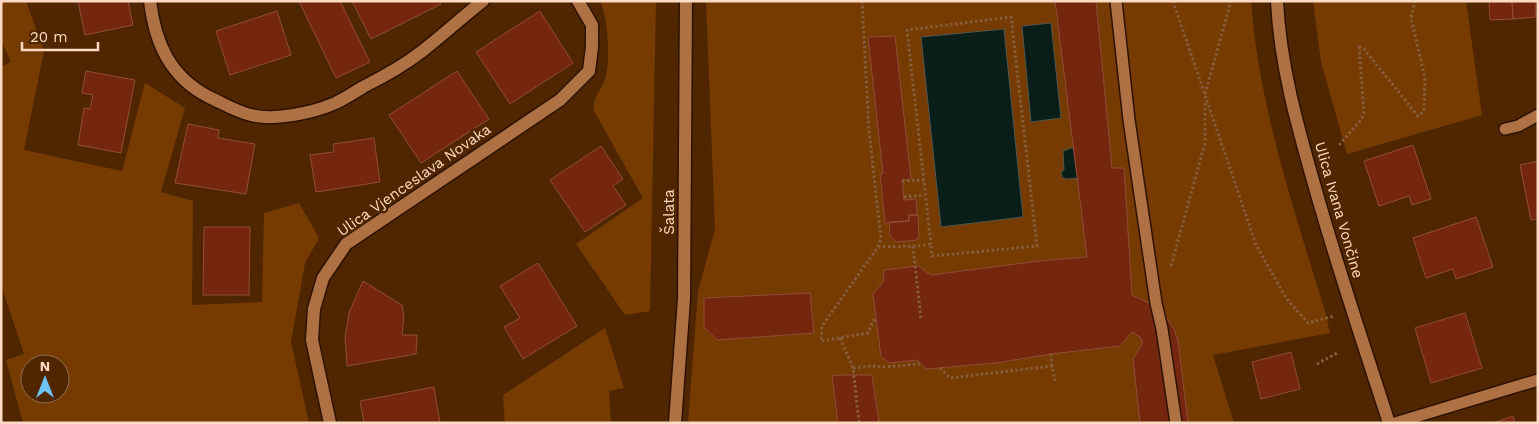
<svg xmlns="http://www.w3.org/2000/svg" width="1539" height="424" font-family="'Work Sans',sans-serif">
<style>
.green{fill:#753b00;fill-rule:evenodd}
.water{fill:#091e19;stroke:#52564c}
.building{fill:#75260f;stroke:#914c39}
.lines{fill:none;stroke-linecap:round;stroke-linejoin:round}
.lane-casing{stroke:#2e1200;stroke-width:14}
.street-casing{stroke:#2e1200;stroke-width:15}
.secondary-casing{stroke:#2e1200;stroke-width:15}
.path{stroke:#855d3c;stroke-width:3;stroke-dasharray:2.5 2.5;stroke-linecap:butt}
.lane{stroke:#ae7144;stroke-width:11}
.street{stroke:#ae7144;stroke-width:12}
.secondary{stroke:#ae7144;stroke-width:12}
.labels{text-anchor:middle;stroke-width:5;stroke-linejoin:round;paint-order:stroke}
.street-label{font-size:15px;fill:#fcdac3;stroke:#502600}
</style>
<rect width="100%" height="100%" fill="#502600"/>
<path class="green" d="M 1,1 L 26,1 L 44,51 L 24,150 L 122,171 L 145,83 L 185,108 L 161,192 L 193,201 L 192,305 L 262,302 L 264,213 L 299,203 L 319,238 L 305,263 L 291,342 L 309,423 L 23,423 L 6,360 L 24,354 L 1,285 L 1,67 L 11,62 L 1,40 ZM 30,364 L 60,364 L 60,394 L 30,394 Z
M 600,1 L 656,1 L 650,311 L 625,315 L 576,244 L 643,198 L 594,111 C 592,97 601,92 605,79 C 611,61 608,18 600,1 Z
M 706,1 L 1251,1 C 1259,107 1294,210 1325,311 L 1330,333 L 1213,355 L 1234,423 L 688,423 L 698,291 L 715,229 Z
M 1313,1 L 1466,1 L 1482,115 L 1347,154 L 1321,62 Z
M 605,328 L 624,388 L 609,391 L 611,423 L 505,423 L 503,395 Z"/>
<path class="water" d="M 1051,23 L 1061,118 L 1031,122 L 1022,26 Z
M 1004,29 L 1023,217 L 941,227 L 921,37 Z
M 1088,147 L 1089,178 L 1066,179 L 1062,177 L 1061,172 L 1064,170 L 1063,151 L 1071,148 Z"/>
<path class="building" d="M 78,1 L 128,1 L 133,25 L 85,35 Z
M 299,1 L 340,1 L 370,62 L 336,78 Z
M 352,1 L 440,1 L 441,4 L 371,39 Z
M 1055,1 L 1096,1 L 1112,168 L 1124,168 L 1132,295 L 1151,304 L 1162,311 L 1174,329 L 1178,341 L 1188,423 L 1140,423 L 1133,359 L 1143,342 L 1140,337 L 1132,332 L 1120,346 L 1051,354 L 996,363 L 926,369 L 917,360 L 890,363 L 881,357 L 873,294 L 883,282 L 884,270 L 918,266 L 931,275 L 1039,261 L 1087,257 Z
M 1489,1 L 1512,1 L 1513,19 L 1490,20 Z
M 1512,1 L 1535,1 L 1536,17 L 1513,19 Z
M 277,11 L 291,55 L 230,75 L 216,31 Z
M 540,11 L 573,63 L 510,104 L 476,52 Z
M 895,36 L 911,179 L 902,180 L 904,200 L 916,199 L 917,215 L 909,215 L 909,221 L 885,223 L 880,174 L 883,174 L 868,37 Z
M 86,71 L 135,80 L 121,153 L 78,145 L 84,108 L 90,109 L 93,95 L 82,93 Z
M 457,71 L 489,119 L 421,163 L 389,115 Z
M 188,124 L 219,130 L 218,138 L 255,144 L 246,194 L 175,183 Z
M 374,138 L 380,182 L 316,192 L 310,155 L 334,152 L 333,144 Z
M 1413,145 L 1431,199 L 1412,205 L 1409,196 L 1379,206 L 1364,161 Z
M 601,146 L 623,179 L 613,186 L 626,205 L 585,232 L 550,180 Z
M 1538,161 L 1538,219 L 1531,220 L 1520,165 Z
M 909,215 L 918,215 L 919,235 L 917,240 L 896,242 L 890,236 L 889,222 L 909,221 Z
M 1476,217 L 1493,267 L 1456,279 L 1453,269 L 1426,278 L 1413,238 Z
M 204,227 L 250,227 L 249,295 L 203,295 Z
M 538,263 L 577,326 L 523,359 L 504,327 L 520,318 L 500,286 Z
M 363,281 L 402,305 L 404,317 L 402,335 L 417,335 L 416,354 L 347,366 L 345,337 L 349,313 Z
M 810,293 L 814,333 L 717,340 L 704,327 L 704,298 Z
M 1465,313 L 1482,368 L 1431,383 L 1415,328 Z
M 1291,352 L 1300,389 L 1261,399 L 1252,362 Z
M 839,375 L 872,375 L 879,423 L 838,423 L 832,376 Z
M 434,387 L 440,423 L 364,423 L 360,401 Z
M 1513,416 L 1515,423 L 1493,423 Z"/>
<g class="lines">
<g class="lane-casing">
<path id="lane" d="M 1116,1 L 1129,120 L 1156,303 L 1162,329 L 1176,423
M 1505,129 L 1518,126 L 1538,115
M 1395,423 L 1538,380"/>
</g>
<g class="street-casing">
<path id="street" d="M 150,1 C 155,43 170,77 209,97 C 222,103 237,112 251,115 C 273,121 312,113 333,104 C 343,100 353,93 363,87 C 383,77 403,66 421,52 C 442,36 462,17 483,1
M 330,423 L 312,340 L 314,309 L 323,278 L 346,244 L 560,100 L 589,71 L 592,47 L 592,25 L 578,1
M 675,423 L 684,299 L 686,1"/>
</g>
<g class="secondary-casing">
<path id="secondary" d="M 1277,1 C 1280,66 1298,128 1316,191 C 1338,269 1364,346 1389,423"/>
</g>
<path class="path" d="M 862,1 L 869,131 L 881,239 L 878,247 L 822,326 L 821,341 L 868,333 L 873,321 L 876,319
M 1173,1 L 1256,245 L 1286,298 L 1308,323 L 1334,316
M 1359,46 L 1364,49 L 1418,116 L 1424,111 L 1425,78 L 1411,18 L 1415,1
M 1205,94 L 1231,1
M 1339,145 L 1361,120 L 1364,113 L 1359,46
M 902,181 L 924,180
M 904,197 L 925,195
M 913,246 L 921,319
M 878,247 L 917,246 L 931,244 L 932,256 L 1037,246 L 1011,17 L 907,30 L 931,244
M 1171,266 L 1205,143 L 1205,100
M 840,338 L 853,368 L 859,423
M 1051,354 L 1052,366
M 1317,364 L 1337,353
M 853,368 L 871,366 L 885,367 L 920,364
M 940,368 L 950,378 L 1052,366 L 1055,381"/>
<use href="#lane" class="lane"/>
<use href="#street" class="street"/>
<use href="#secondary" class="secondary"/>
</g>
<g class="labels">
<g class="street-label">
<text transform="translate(414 180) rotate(-35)" y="5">Ulica Vjenceslava Novaka</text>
<text transform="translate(1339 210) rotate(74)" y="5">Ulica Ivana Vončine</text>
<text transform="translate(669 212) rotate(-90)" y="5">Šalata</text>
</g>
</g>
<rect width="1539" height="424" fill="none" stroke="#fcdac3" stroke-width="5"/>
<g transform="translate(45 379)"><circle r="24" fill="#502600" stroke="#956e4e"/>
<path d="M0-4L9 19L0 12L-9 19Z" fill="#6ec2f4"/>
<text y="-8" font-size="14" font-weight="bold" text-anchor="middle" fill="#fcdac3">N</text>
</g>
<path d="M22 42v8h76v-8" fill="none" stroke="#fcdac3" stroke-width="2.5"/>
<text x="30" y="42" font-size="15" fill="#fcdac3" stroke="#502600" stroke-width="4" paint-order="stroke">20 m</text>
</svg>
